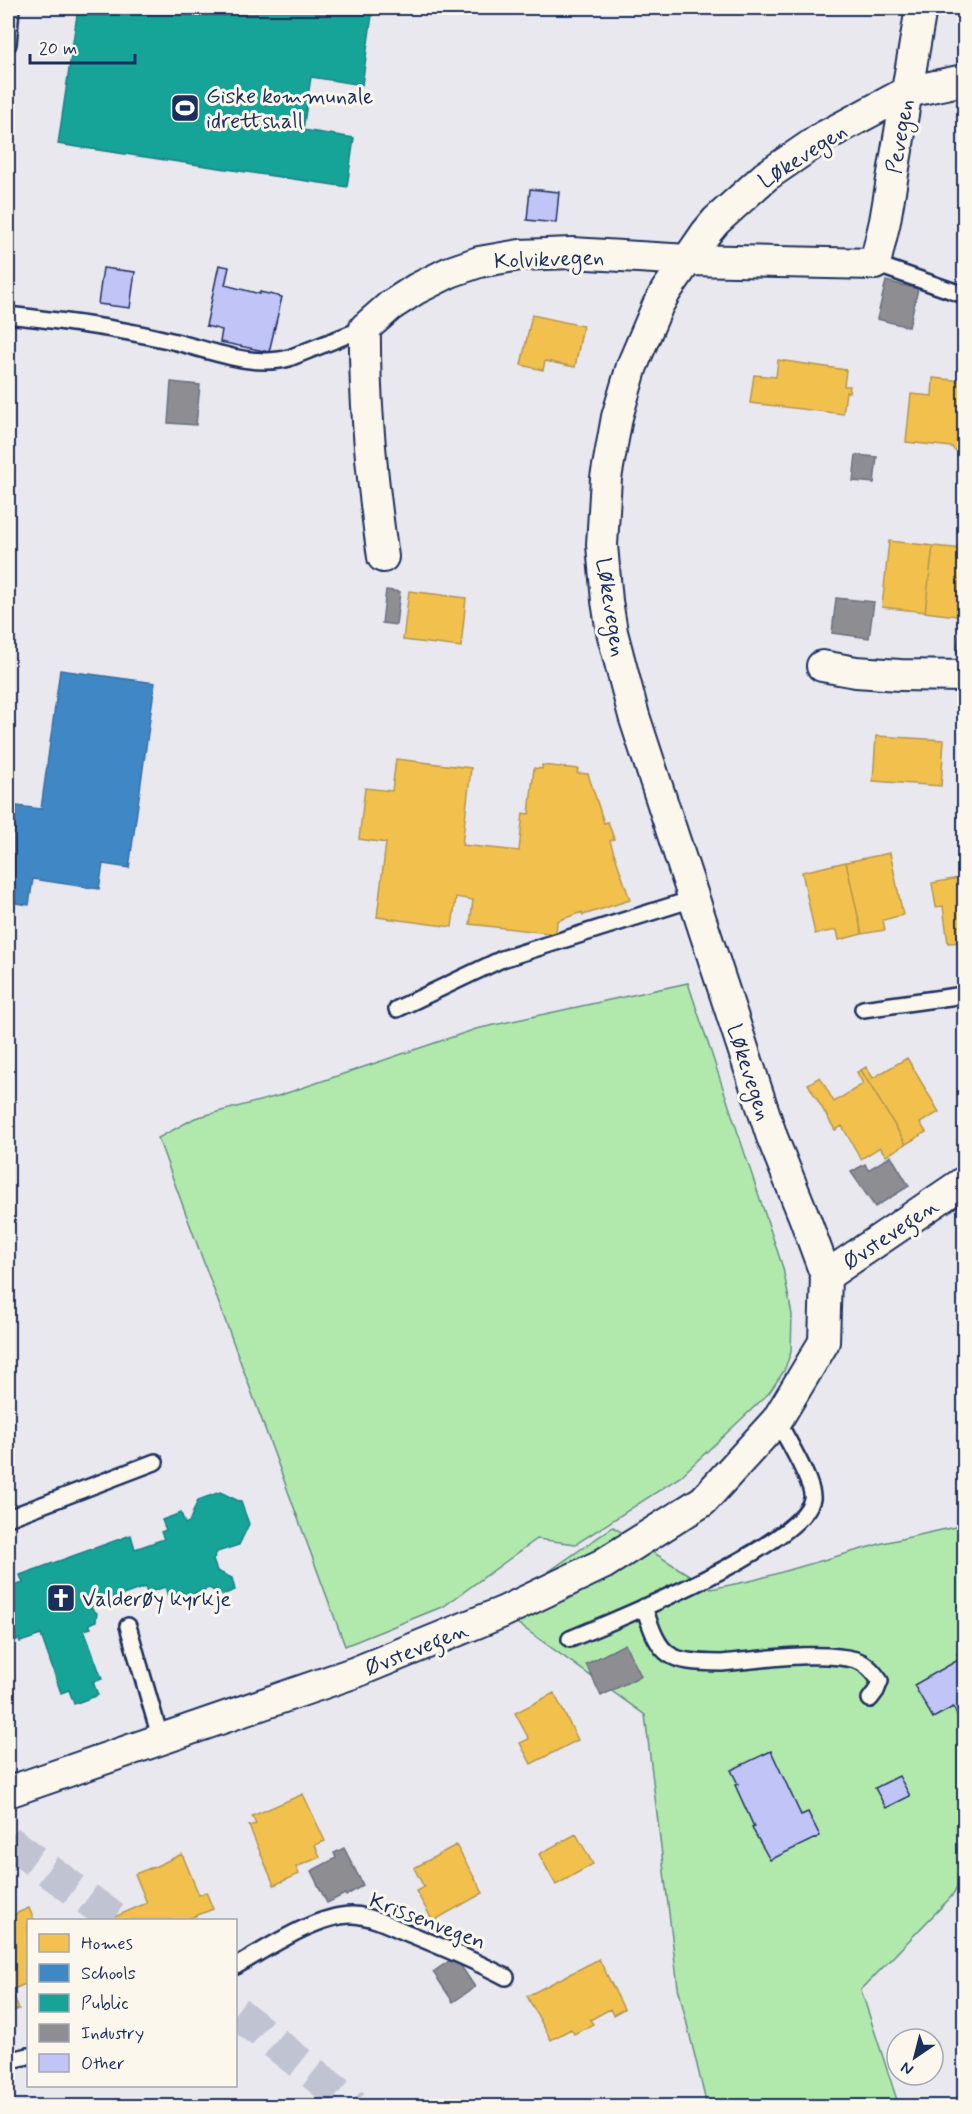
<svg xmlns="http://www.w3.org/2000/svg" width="972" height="2114" font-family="Mynerve,sans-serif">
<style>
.green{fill:#b1e9ad;stroke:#668c86;stroke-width:1.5}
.homes{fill:#f2c14e;stroke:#b29553;stroke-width:1.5}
.schools{fill:#3f88c5;stroke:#346da6;stroke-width:1.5}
.public{fill:#17a398;stroke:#188087;stroke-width:1.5}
.industry{fill:#8d8d92;stroke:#6b7182;stroke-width:1.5}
.building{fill:#c0c4f6;stroke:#1b2f5e;stroke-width:1.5}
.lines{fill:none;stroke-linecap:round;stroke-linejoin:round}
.trunk-tunnel{stroke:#c0c3d2;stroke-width:33;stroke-dasharray:33 16;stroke-linecap:butt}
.service-casing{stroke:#1b2f5e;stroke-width:20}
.minor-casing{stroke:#1b2f5e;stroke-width:34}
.service{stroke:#fbf7ec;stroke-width:15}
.minor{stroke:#fbf7ec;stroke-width:30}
.labels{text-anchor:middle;stroke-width:6;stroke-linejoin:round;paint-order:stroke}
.poi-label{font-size:22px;fill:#1b2f5e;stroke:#fbf7ec;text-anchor:start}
.street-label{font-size:22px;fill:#1b2f5e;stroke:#fbf7ec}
</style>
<rect width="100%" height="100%" fill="#e9e8ef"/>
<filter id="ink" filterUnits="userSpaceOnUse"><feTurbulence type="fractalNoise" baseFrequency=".0167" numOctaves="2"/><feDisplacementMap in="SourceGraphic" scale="12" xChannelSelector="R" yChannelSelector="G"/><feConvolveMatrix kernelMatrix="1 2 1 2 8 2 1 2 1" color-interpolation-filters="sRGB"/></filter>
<g filter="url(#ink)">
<path class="green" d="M 688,983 L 783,1268 L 792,1315 L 791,1352 L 784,1371 L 769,1393 L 680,1477 L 576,1544 L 537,1539 L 444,1606 L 345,1646 L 158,1138 L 195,1118 L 278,1096 L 476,1029 Z
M 964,1525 L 964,1876 L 951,1897 L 861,1990 L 897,2100 L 892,2106 L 707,2106 L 678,1987 L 645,1715 L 496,1608 L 613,1527 L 711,1589 L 754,1580 L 883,1543 Z"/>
<path class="homes" d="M 532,315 L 583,326 L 575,367 L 545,361 L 543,370 L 521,365 Z
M 778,360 L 846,370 L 844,386 L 850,386 L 849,392 L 846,392 L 843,414 L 750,403 L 754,375 L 776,377 Z
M 933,378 L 964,381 L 964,451 L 954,450 L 952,447 L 906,442 L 911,394 L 932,396 Z
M 889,541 L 933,546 L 925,612 L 882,607 Z
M 933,546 L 964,549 L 964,617 L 925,612 Z
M 409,591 L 466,598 L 461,647 L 403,640 Z
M 876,736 L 944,740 L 941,786 L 873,781 Z
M 396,759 L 471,768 L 462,845 L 519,851 L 523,813 L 529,814 L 534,768 L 542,769 L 542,765 L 578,769 L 577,773 L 588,774 L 604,823 L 608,822 L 614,839 L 610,841 L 630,900 L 583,915 L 582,912 L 557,921 L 556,934 L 470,924 L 473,900 L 456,897 L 452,927 L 377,917 L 386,843 L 359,839 L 365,788 L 392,791 Z
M 890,853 L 903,915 L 883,920 L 885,930 L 862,934 L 846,862 Z
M 846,862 L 862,934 L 839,940 L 837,930 L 815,934 L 802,872 Z
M 964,877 L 964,942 L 948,943 L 943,906 L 936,907 L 932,883 Z
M 907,1058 L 939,1112 L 920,1123 L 926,1132 L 906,1144 L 861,1070 L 866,1067 L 873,1078 Z
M 861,1070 L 906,1144 L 886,1156 L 880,1147 L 861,1159 L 842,1126 L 835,1130 L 808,1084 L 820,1077 L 834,1102 L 863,1084 L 857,1072 Z
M 554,1693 L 578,1740 L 531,1764 L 520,1743 L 529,1739 L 515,1713 Z
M 303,1794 L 325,1841 L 315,1845 L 320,1857 L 296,1867 L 299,1874 L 274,1885 L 249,1826 L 256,1824 L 252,1816 Z
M 576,1834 L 593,1864 L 556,1885 L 539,1854 Z
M 456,1845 L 483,1893 L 433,1921 L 416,1891 L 424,1887 L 414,1868 Z
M 182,1854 L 199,1895 L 206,1892 L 213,1909 L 185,1920 L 116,1920 L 114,1917 L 147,1903 L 135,1874 L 150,1868 L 150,1869 Z
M 29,1908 L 34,1920 L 28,1920 L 28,1968 L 26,1969 L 28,1983 L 11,1990 L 19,2009 L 8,2013 L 8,1917 Z
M 599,1959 L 624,2009 L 613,2015 L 610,2009 L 590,2020 L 593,2024 L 574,2034 L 571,2029 L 551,2040 L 527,1996 Z"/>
<path class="schools" d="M 60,670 L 155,683 L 129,868 L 103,864 L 99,889 L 33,879 L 29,905 L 8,902 L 8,789 L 11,790 L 9,805 L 41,809 Z"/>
<path class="public" d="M 78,8 L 373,8 L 362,85 L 311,77 L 303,130 L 354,138 L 347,187 L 58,144 Z
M 220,1492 L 241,1502 L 249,1524 L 239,1545 L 217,1552 L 213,1560 L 217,1571 L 232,1578 L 235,1590 L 222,1595 L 209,1588 L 170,1602 L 165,1587 L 147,1593 L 145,1587 L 90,1607 L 97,1613 L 96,1621 L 89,1624 L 91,1628 L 84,1630 L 102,1679 L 93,1682 L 98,1695 L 74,1704 L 69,1690 L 61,1693 L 41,1635 L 20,1642 L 19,1639 L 8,1643 L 8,1588 L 23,1583 L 20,1575 L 131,1535 L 135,1549 L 164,1539 L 161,1532 L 166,1530 L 162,1520 L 181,1513 L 185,1524 L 189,1522 L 198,1500 Z"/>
<path class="industry" d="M 886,281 L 918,289 L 909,327 L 877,319 Z
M 171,382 L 200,385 L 196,425 L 168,423 Z
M 856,455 L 877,457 L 874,483 L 853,481 Z
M 386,590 L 400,592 L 396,625 L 382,623 Z
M 836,598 L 874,602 L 869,638 L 832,633 Z
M 961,617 L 964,618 L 964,652 L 957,652 Z
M 891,1156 L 909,1186 L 875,1207 L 851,1172 L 865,1164 L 868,1170 Z
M 625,1644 L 641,1676 L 601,1696 L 586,1664 Z
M 344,1848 L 363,1885 L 346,1896 L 345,1894 L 327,1903 L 311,1871 L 336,1858 L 334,1853 Z
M 455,1957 L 475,1987 L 453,2002 L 433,1972 Z"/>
<path class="building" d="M 530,189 L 559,192 L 556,223 L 527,220 Z
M 219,265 L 229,267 L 225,285 L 260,294 L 260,292 L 282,297 L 269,352 L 220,342 L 222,330 L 206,326 Z
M 103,268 L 135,272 L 130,308 L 98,304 Z
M 964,1650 L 964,1711 L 957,1715 L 953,1707 L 933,1718 L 914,1685 L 960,1659 L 957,1654 Z
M 771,1751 L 801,1815 L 808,1812 L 820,1836 L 770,1860 L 752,1828 L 754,1827 L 735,1785 L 738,1784 L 731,1770 Z
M 899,1776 L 910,1796 L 886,1808 L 875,1788 Z"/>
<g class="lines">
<path class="trunk-tunnel" d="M 8,1841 L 116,1920
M 236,2012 L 354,2106"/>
<g class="service-casing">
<path id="service" d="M 8,44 L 11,8
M 875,264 L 964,295
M 8,315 C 60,321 111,327 163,339 C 203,347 249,369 289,358 L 365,328
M 397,1009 L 502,959 L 693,899
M 863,1009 L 964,995
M 8,1518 L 155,1462
M 644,1607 C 661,1659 667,1662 722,1663 C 759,1660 821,1650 856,1660 C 866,1663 874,1672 880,1681 L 876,1691 L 870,1699
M 128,1626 L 161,1740
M 570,1639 C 616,1620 802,1545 812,1499 C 815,1485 784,1434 777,1420
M 236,1966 C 266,1949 318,1914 353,1915 C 371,1916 389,1925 405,1932 C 440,1946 473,1960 506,1977
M 8,2061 L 28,2056"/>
</g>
<g class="minor-casing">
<path id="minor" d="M 383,557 C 372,481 364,404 365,328 L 390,306 L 416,289 L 450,272 L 479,262 L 520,255 L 572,253 L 688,260 L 875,264 L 885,221 L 921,8
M 822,666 L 856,672 L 900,675 L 964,676
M 826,1276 L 964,1182
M 8,1792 L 356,1672 L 503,1612 L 603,1564 L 703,1501 L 777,1420 L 824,1342 L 826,1276 L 805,1219 L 772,1137 L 634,716 L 612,632 L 607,601 L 602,545 L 606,478 L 617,417 L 632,366 L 658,305 L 666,291 L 706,233 L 716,221 L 766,176 L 823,137 L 907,92 L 964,80"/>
</g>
<use href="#service" class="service"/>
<use href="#minor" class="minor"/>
</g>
</g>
<defs>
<g id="stadium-square" transform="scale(1.5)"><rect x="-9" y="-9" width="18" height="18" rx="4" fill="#1b2f5e" stroke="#fbf7ec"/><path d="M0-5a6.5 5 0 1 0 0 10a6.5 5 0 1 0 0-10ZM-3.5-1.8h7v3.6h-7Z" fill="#fff"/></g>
<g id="church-square" transform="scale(1.5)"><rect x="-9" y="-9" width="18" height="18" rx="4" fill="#1b2f5e" stroke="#fbf7ec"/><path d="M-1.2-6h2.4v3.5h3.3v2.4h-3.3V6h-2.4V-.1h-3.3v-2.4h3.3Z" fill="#fff"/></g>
</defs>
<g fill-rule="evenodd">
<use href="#stadium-square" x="185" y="108"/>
<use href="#church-square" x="61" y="1598"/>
</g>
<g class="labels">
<g class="poi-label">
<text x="206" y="103">Giske kommunale<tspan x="206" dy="25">idrettshall</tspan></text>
<text x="82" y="1606">Valderøy kyrkje</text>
</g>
<g class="street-label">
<text transform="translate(899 136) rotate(-80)" y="8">Pevegen</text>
<text transform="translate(802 155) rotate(-33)" y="8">Løkevegen</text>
<text transform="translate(549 258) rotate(-2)" y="8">Kolvikvegen</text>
<text transform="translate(612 607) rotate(81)" y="8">Løkevegen</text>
<text transform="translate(750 1072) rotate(72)" y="8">Løkevegen</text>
<text transform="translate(890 1233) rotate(-34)" y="8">Øvstevegen</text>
<text transform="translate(416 1648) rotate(-22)" y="8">Øvstevegen</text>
<text transform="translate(428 1920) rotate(21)" y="8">Krissenvegen</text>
</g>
</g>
<rect width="972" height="2114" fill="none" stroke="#fbf7ec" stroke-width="30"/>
<rect x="15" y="15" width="942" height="2084" fill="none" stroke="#1b2f5e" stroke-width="2" filter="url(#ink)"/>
<rect x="27" y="1919" width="210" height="168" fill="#fbf7ec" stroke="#a1a7b3" stroke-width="1.5"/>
<rect x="39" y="1934" width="30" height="18" fill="#f2c14e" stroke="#a1a7b3" stroke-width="1.5"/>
<text x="81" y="1949" font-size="18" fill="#1b2f5e">Homes</text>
<rect x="39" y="1964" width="30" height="18" fill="#3f88c5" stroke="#a1a7b3" stroke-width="1.5"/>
<text x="81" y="1979" font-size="18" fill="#1b2f5e">Schools</text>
<rect x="39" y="1994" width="30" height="18" fill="#17a398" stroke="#a1a7b3" stroke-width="1.5"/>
<text x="81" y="2009" font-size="18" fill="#1b2f5e">Public</text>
<rect x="39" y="2024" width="30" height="18" fill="#8d8d92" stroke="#a1a7b3" stroke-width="1.5"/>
<text x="81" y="2039" font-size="18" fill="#1b2f5e">Industry</text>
<rect x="39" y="2054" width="30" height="18" fill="#c0c4f6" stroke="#a1a7b3" stroke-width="1.5"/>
<text x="81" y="2069" font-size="18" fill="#1b2f5e">Other</text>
<g transform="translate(915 2057) rotate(215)"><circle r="28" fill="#fbf7ec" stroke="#a1a7b3" stroke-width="1.5"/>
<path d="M0-4.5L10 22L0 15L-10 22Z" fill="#1b2f5e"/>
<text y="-9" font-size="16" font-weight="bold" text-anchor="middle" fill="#1b2f5e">N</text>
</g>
<path d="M30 54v9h105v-9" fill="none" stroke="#1b2f5e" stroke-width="3"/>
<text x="39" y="54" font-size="18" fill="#1b2f5e" stroke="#fbf7ec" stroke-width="4.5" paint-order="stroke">20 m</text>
</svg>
